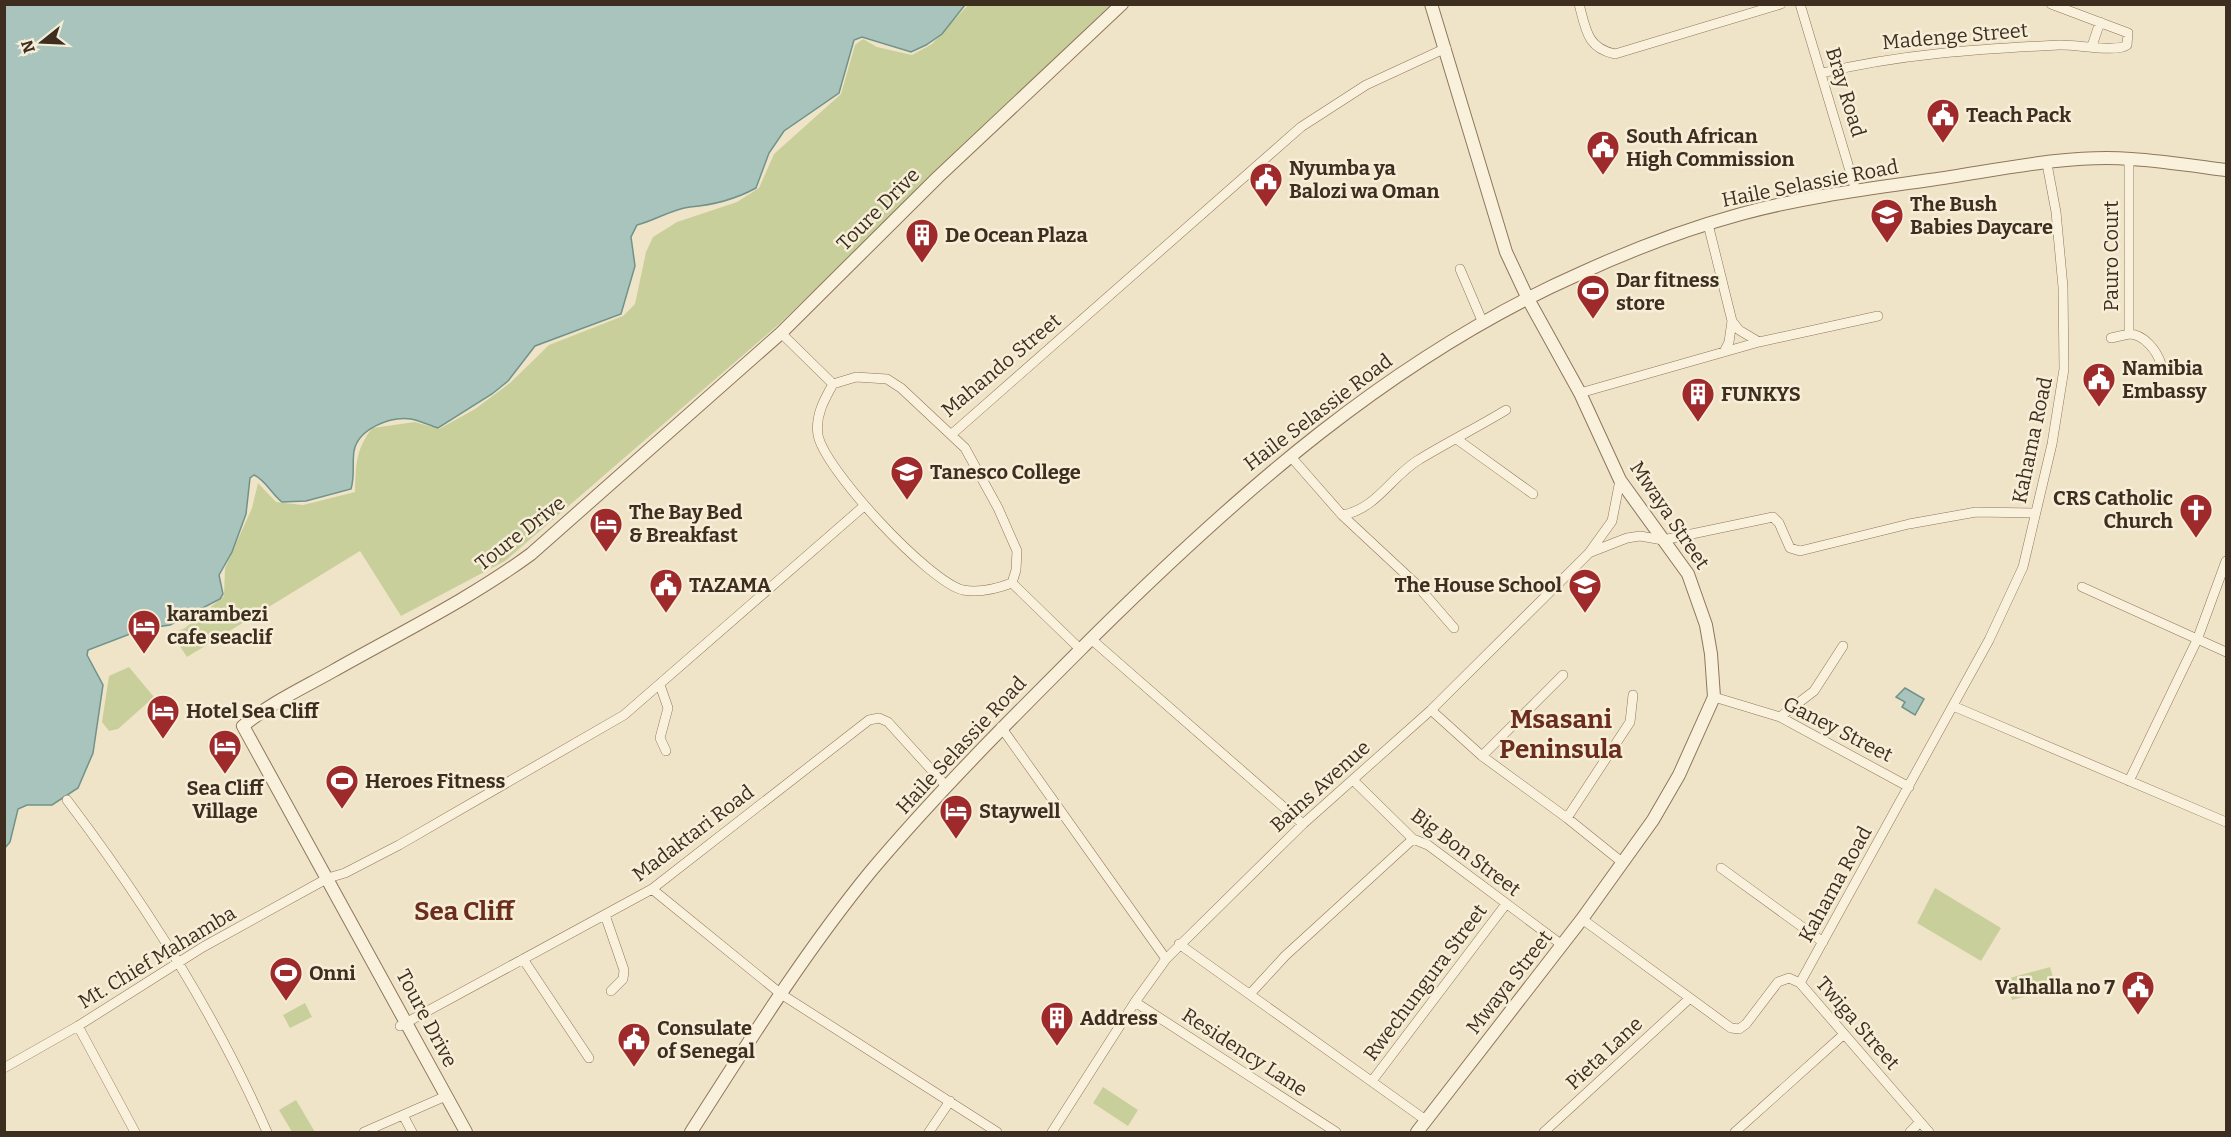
<svg xmlns="http://www.w3.org/2000/svg" width="2231" height="1137" font-family="Bitter,serif">
<style>
.green{fill:#c9cf9b}
.water{fill:#a9c4bc;stroke:#6f938a;stroke-width:1.5}
.lines{fill:none;stroke-linecap:round;stroke-linejoin:round}
.minor-casing{stroke:#8d765c;stroke-width:10}
.tertiary-casing{stroke:#8d765c;stroke-width:14}
.minor{stroke:#faf1dc;stroke-width:9}
.tertiary{stroke:#faf1dc;stroke-width:12}
.labels{text-anchor:middle;stroke-width:5;stroke-linejoin:round;paint-order:stroke}
.street-label{font-size:20px;fill:#3d2e20;stroke:#f7eed8}
.poi-label{font-size:20px;font-weight:bold;fill:#3d2e20;stroke:#f7eed8;text-anchor:start}
.district-label{font-size:26px;font-weight:bold;fill:#6b2e1e;stroke:#f7eed8}
</style>
<rect width="100%" height="100%" fill="#f0e4c8"/>
<path class="green" d="M 968,5 L 1113,5 L 778,325 L 505,561 L 401,616 L 360,551 L 187,657 L 172,634 L 185,628 L 224,596 L 225,568 L 252,508 L 258,483 L 276,502 L 303,505 L 355,492 C 356,465 355,451 372,428 L 415,422 L 439,429 L 475,409 L 510,383 L 549,345 L 623,316 L 635,304 L 646,252 L 653,237 L 677,222 L 737,202 L 759,188 L 774,154 L 841,94 L 855,45 L 863,39 L 877,47 L 912,55 L 932,44 Z
M 129,667 L 154,697 L 118,729 L 109,731 L 102,722 L 109,676 Z
M 1935,888 L 2001,928 L 1981,961 L 1917,923 Z
M 2050,967 L 2056,988 L 2012,1000 L 2006,979 Z
M 305,1003 L 312,1017 L 290,1028 L 283,1015 Z
M 1103,1087 L 1138,1110 L 1128,1126 L 1093,1103 Z
M 296,1100 L 315,1132 L 292,1132 L 279,1110 Z"/>
<path class="water" d="M 5,5 L 965,5 L 942,34 L 926,45 L 911,52 L 862,37 L 854,40 L 839,93 L 784,131 L 769,153 L 756,188 C 734,200 714,205 690,207 C 672,209 654,221 637,225 L 631,237 L 635,266 L 621,314 L 535,346 L 508,381 L 492,394 L 438,428 C 429,425 420,421 411,419 C 390,416 358,429 354,451 C 352,464 355,476 351,489 L 306,501 L 282,502 C 272,494 265,480 254,475 L 250,478 L 246,514 L 232,552 L 219,575 L 223,594 L 220,599 L 170,625 L 143,629 L 88,650 L 87,655 L 103,685 L 93,753 L 78,788 L 52,805 L 27,805 L 18,809 L 10,842 L 5,848 Z
M 1905,688 L 1924,699 L 1915,715 L 1902,707 L 1905,702 L 1896,697 Z"/>
<g class="lines">
<g class="minor-casing">
<path id="minor" d="M 1579,4 C 1586,30 1587,48 1615,54 L 1781,4
M 1800,4 L 1856,191
M 2092,46 L 2100,22
M 1822,73 C 1900,54 1979,49 2059,45 C 2075,44 2116,53 2127,45 L 2128,33 L 2051,4
M 1708,224 L 1732,321 L 1729,342 L 1724,352
M 1460,269 L 1483,323
M 1732,321 L 1739,330 L 1759,342
M 781,333 L 833,384
M 2129,334 C 2144,334 2157,351 2161,364
M 2111,338 L 2129,334 L 2129,158
M 856,377 L 887,379 L 901,388 L 965,448 L 998,508 L 1017,551 L 1016,570 L 1012,583 C 996,589 979,593 963,590 C 929,582 824,469 818,435 C 815,416 824,400 833,384 Z
M 1580,393 L 1759,342 L 1878,316
M 952,434 L 1301,127 L 1366,85 L 1446,48
M 1458,440 L 1533,494
M 1292,458 L 1342,515 L 1415,583 L 1454,628
M 1342,515 C 1376,510 1392,475 1420,459 C 1448,442 1478,427 1506,410
M 1591,552 L 1627,538 L 1640,536 L 1663,540 L 1773,517 L 1779,523 L 1790,548 L 1800,551 L 1909,524 L 1976,512 L 2035,513
M 1012,583 L 1080,649
M 2082,587 L 2226,652
M 1091,639 L 1303,824
M 660,685 L 668,708 L 660,738 L 666,751
M 1714,697 L 1780,717 L 1909,787
M 1953,706 L 2226,822
M 1431,710 L 1482,756 L 1567,818 L 1623,863
M 1780,717 L 1814,691 L 1843,646
M 1001,727 L 1166,959
M 1482,756 L 1563,675
M 1353,780 L 1413,839 L 1428,845 L 1562,945
M 2129,781 L 2197,640 L 2226,561
M 67,800 C 145,903 215,1013 267,1132
M 1567,818 L 1630,722 L 1633,695
M 1721,868 L 1823,942
M 652,889 L 781,994 L 997,1132
M 605,915 L 624,970 L 623,979 L 611,991
M 1582,919 L 1731,1028 L 1739,1029 L 1746,1024 L 1778,982 L 1789,978 L 1800,983 L 1929,1132
M 1179,944 L 1427,1121
M 523,959 L 589,1058
M 1800,983 L 1989,640 L 2023,567 L 2052,444 L 2064,369 L 2063,287 L 2056,212 L 2047,164
M 1251,993 L 1285,956 L 1413,839
M 1135,1002 L 1336,1132
M 78,1026 L 135,1132
M 400,1026 L 652,889 L 869,720 L 879,718 L 888,722 L 947,787
M 4,1068 L 78,1026 L 203,947 L 328,878 L 345,873 L 399,845 L 624,715 L 864,506
M 1372,1081 L 1506,904
M 403,1115 L 412,1132
M 364,1132 L 446,1096
M 929,1132 L 950,1101
M 1052,1132 L 1135,1002 L 1166,959 L 1303,824 L 1431,710 L 1589,553 L 1612,521 L 1620,480
M 1544,1132 L 1689,999
M 1735,1132 L 1843,1035
M 1910,1132 L 1920,1122"/>
</g>
<g class="tertiary-casing">
<path id="tertiary" d="M 466,1132 L 243,726 C 270,703 303,688 333,671 C 400,633 470,599 531,554 L 781,333 L 938,177 L 1122,4
M 691,1132 C 748,1043 804,953 871,871 C 941,788 1019,711 1096,634 C 1239,493 1393,356 1579,274 C 1631,250 1686,229 1741,214 C 1803,197 1867,189 1930,180 C 1995,171 2065,154 2131,159 C 2163,161 2195,166 2226,170
M 1417,1132 L 1582,919 L 1653,820 L 1679,775 L 1714,697 L 1711,654 L 1706,625 L 1688,574 L 1620,480 L 1580,393 L 1528,299 L 1506,252 L 1431,4"/>
</g>
<use href="#minor" class="minor"/>
<use href="#tertiary" class="tertiary"/>
</g>
<defs>
<g id="civic-pin" transform="scale(1.725)"><path d="M0 17L-7.5 6A9.5 9.5 0 1 1 7.5 6Z" fill="#9e2a2b" stroke="#f7eed8"/><path d="M-.6-6.5H3V-4.5H.6V-3L4-1V1h2V6H-6V1h2V-1L-.6-3ZM-1.2 2.5V6h2.4V2.5Z" fill="#fff"/></g>
<g id="school-pin" transform="scale(1.725)"><path d="M0 17L-7.5 6A9.5 9.5 0 1 1 7.5 6Z" fill="#9e2a2b" stroke="#f7eed8"/><path d="M0-5L7-2L0 1L-7-2ZM-4 1L0 2.5L4 1V4Q0 6-4 4Z" fill="#fff"/></g>
<g id="building-pin" transform="scale(1.725)"><path d="M0 17L-7.5 6A9.5 9.5 0 1 1 7.5 6Z" fill="#9e2a2b" stroke="#f7eed8"/><path d="M-4-6H4V6H1V3H-1V6H-4ZM-2.5-4.3h1.7v1.8h-1.7ZM.8-4.3h1.7v1.8H.8ZM-2.5-1h1.7V.8h-1.7ZM.8-1h1.7V.8H.8Z" fill="#fff"/></g>
<g id="stadium-pin" transform="scale(1.725)"><path d="M0 17L-7.5 6A9.5 9.5 0 1 1 7.5 6Z" fill="#9e2a2b" stroke="#f7eed8"/><path d="M0-5a6.5 5 0 1 0 0 10a6.5 5 0 1 0 0-10ZM-3.5-1.8h7v3.6h-7Z" fill="#fff"/></g>
<g id="university-pin" transform="scale(1.725)"><path d="M0 17L-7.5 6A9.5 9.5 0 1 1 7.5 6Z" fill="#9e2a2b" stroke="#f7eed8"/><path d="M0-5L7-2L0 1L-7-2ZM-4 1L0 2.5L4 1V4Q0 6-4 4Z" fill="#fff"/></g>
<g id="church-pin" transform="scale(1.725)"><path d="M0 17L-7.5 6A9.5 9.5 0 1 1 7.5 6Z" fill="#9e2a2b" stroke="#f7eed8"/><path d="M-1.2-6h2.4v3.5h3.3v2.4h-3.3V6h-2.4V-.1h-3.3v-2.4h3.3Z" fill="#fff"/></g>
<g id="hotel-pin" transform="scale(1.725)"><path d="M0 17L-7.5 6A9.5 9.5 0 1 1 7.5 6Z" fill="#9e2a2b" stroke="#f7eed8"/><path d="M-6-4.5h1.5V1H6V5H4.5V3h-9V5H-6ZM-4 0a1.8 1.8 0 1 1 3.6 0ZM.5 0V-2.5h3Q6-2.5 6 0Z" fill="#fff"/></g>
</defs>
<g fill-rule="evenodd">
<use href="#civic-pin" x="1943" y="115"/>
<use href="#civic-pin" x="1603" y="147"/>
<use href="#civic-pin" x="1266" y="179"/>
<use href="#school-pin" x="1887" y="215"/>
<use href="#building-pin" x="922" y="235"/>
<use href="#stadium-pin" x="1593" y="291"/>
<use href="#civic-pin" x="2099" y="379"/>
<use href="#building-pin" x="1698" y="394"/>
<use href="#university-pin" x="907" y="472"/>
<use href="#church-pin" x="2196" y="510"/>
<use href="#hotel-pin" x="606" y="524"/>
<use href="#civic-pin" x="666" y="585"/>
<use href="#school-pin" x="1585" y="585"/>
<use href="#hotel-pin" x="144" y="626"/>
<use href="#hotel-pin" x="163" y="711"/>
<use href="#hotel-pin" x="225" y="746"/>
<use href="#stadium-pin" x="342" y="781"/>
<use href="#hotel-pin" x="956" y="811"/>
<use href="#stadium-pin" x="286" y="973"/>
<use href="#civic-pin" x="2138" y="987"/>
<use href="#building-pin" x="1057" y="1018"/>
<use href="#civic-pin" x="634" y="1039"/>
</g>
<g class="labels">
<g class="street-label">
<text transform="translate(1955 36) rotate(-5)" y="7">Madenge Street</text>
<text transform="translate(1846 92) rotate(73)" y="7">Bray Road</text>
<text transform="translate(1810 183) rotate(-11)" y="7">Haile Selassie Road</text>
<text transform="translate(878 209) rotate(-45)" y="7">Toure Drive</text>
<text transform="translate(2111 256) rotate(-90)" y="7">Pauro Court</text>
<text transform="translate(1001 365) rotate(-40)" y="7">Mahando Street</text>
<text transform="translate(1318 412) rotate(-37)" y="7">Haile Selassie Road</text>
<text transform="translate(2032 440) rotate(-78)" y="7">Kahama Road</text>
<text transform="translate(1670 515) rotate(56)" y="7">Mwaya Street</text>
<text transform="translate(520 533) rotate(-38)" y="7">Toure Drive</text>
<text transform="translate(1838 729) rotate(27)" y="7">Ganey Street</text>
<text transform="translate(961 745) rotate(-47)" y="7">Haile Selassie Road</text>
<text transform="translate(1320 786) rotate(-42)" y="7">Bains Avenue</text>
<text transform="translate(693 833) rotate(-37)" y="7">Madaktari Road</text>
<text transform="translate(1466 852) rotate(37)" y="7">Big Bon Street</text>
<text transform="translate(1835 884) rotate(-61)" y="7">Kahama Road</text>
<text transform="translate(157 957) rotate(-31)" y="7">Mt. Chief Mahamba</text>
<text transform="translate(1425 982) rotate(-53)" y="7">Rwechungura Street</text>
<text transform="translate(1509 982) rotate(-52)" y="7">Mwaya Street</text>
<text transform="translate(427 1018) rotate(62)" y="7">Toure Drive</text>
<text transform="translate(1858 1023) rotate(49)" y="7">Twiga Street</text>
<text transform="translate(1245 1052) rotate(33)" y="7">Residency Lane</text>
<text transform="translate(1604 1053) rotate(-43)" y="7">Pieta Lane</text>
</g>
<g class="poi-label">
<text x="1966" y="122">Teach Pack</text>
<text x="1626" y="143">South African<tspan x="1626" dy="23">High Commission</tspan></text>
<text x="1289" y="175">Nyumba ya<tspan x="1289" dy="23">Balozi wa Oman</tspan></text>
<text x="1910" y="211">The Bush<tspan x="1910" dy="23">Babies Daycare</tspan></text>
<text x="945" y="242">De Ocean Plaza</text>
<text x="1616" y="287">Dar fitness<tspan x="1616" dy="23">store</tspan></text>
<text x="2122" y="375">Namibia<tspan x="2122" dy="23">Embassy</tspan></text>
<text x="1721" y="401">FUNKYS</text>
<text x="930" y="479">Tanesco College</text>
<text x="2173" y="505" text-anchor="end">CRS Catholic<tspan x="2173" dy="23">Church</tspan></text>
<text x="629" y="519">The Bay Bed<tspan x="629" dy="23">&amp; Breakfast</tspan></text>
<text x="689" y="592">TAZAMA</text>
<text x="1562" y="592" text-anchor="end">The House School</text>
<text x="167" y="621">karambezi<tspan x="167" dy="23">cafe seaclif</tspan></text>
<text x="186" y="718">Hotel Sea Cliff</text>
<text x="365" y="788">Heroes Fitness</text>
<text x="225" y="795" text-anchor="middle">Sea Cliff<tspan x="225" dy="23">Village</tspan></text>
<text x="979" y="818">Staywell</text>
<text x="309" y="980">Onni</text>
<text x="2115" y="994" text-anchor="end">Valhalla no 7</text>
<text x="1080" y="1025">Address</text>
<text x="657" y="1035">Consulate<tspan x="657" dy="23">of Senegal</tspan></text>
</g>
<g class="district-label">
<text x="1561" y="728">Msasani<tspan x="1561" dy="30">Peninsula</tspan></text>
<text x="464" y="920">Sea Cliff</text>
</g>
</g>
<rect width="2231" height="1137" fill="none" stroke="#3d2e20" stroke-width="12"/>
<g transform="translate(42 42) rotate(252)" stroke="#f7eed8" stroke-width="4.5" paint-order="stroke">
<path d="M0-4.5L10 22L0 15L-10 22Z" fill="#3d2e20"/>
<text y="-9" font-size="16" font-weight="bold" text-anchor="middle" fill="#3d2e20">N</text>
</g>
</svg>
